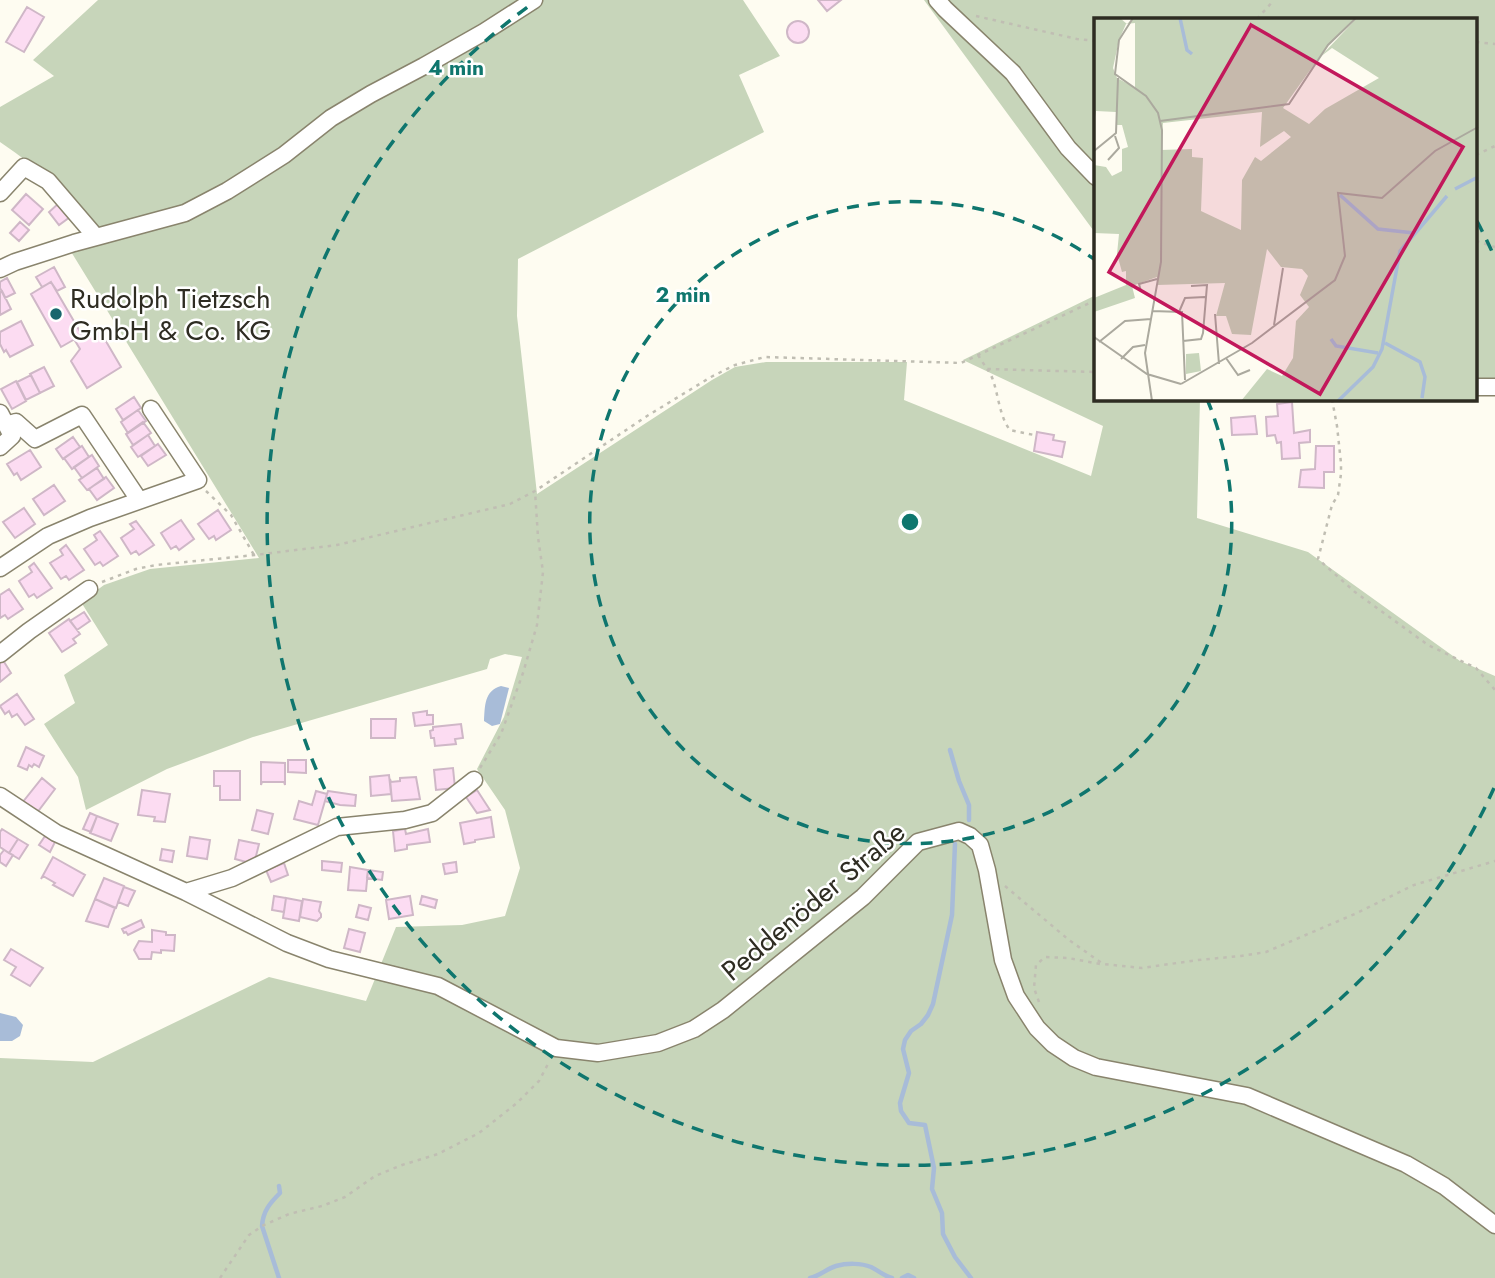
<svg xmlns="http://www.w3.org/2000/svg" width="1495" height="1278" font-family="Jost,sans-serif">
<style>
.green{fill:#c7d5ba}
.water{fill:#a8bcd8}
.lines{fill:none;stroke-linecap:round;stroke-linejoin:round}
.stream{stroke:#a8bcd8;stroke-width:4.5}
.building{fill:#fcdcf2;stroke:#cfb7c7;stroke-width:2}
.minor-casing{stroke:#89846d;stroke-width:19}
.path{stroke:#c0beb3;stroke-width:2.5;stroke-dasharray:3.5 5;stroke-linecap:butt}
.minor{stroke:#fff;stroke-width:16}
.ring{fill:none;stroke:#0f766e;stroke-width:3.5;stroke-dasharray:12 9}
.poi-dot{fill:#18666d;stroke:#fff;stroke-width:2.5}
.labels{text-anchor:middle;stroke-width:5;stroke-linejoin:round;paint-order:stroke}
.poi-label{font-size:28px;fill:#2e2c22;stroke:#fff;text-anchor:start}
.street-label{font-size:28px;fill:#2e2c22;stroke:#fff}
.inset-river{fill:none;stroke:#a8bcd8;stroke-width:3.5}
.inset-road{fill:none;stroke:#aba99e;stroke-width:2}
.view{fill:#c2185b;fill-opacity:0.15;stroke:#c2185b;stroke-width:3.5}
.inset-edge{fill:none;stroke:#2e2c22;stroke-width:3.5}
.centre{fill:#0f766e;stroke:#fff;stroke-width:3.5}
.ring-label{font-size:21px;text-anchor:middle;font-weight:bold;fill:#0f766e;stroke:#fff;stroke-width:5;stroke-linejoin:round;paint-order:stroke}
</style>
<rect width="100%" height="100%" fill="#fefcf1"/>
<path class="green" d="M 98,0 L 743,0 L 780,56 L 739,75 L 764,132 L 518,259 L 517,316 L 537,494 L 712,380 L 735,367 L 766,362 L 907,362 L 904,400 L 1091,476 L 1103,426 L 963,360 L 1096,295 L 1096,399 L 1200,399 L 1197,518 L 1308,552 L 1460,661 L 1495,676 L 1495,1278 L 0,1278 L 0,1058 L 93,1062 L 269,977 L 366,1001 L 396,927 L 462,925 L 505,916 L 520,868 L 505,810 L 477,769 L 504,717 L 522,657 L 505,654 L 490,659 L 487,669 L 253,737 L 167,769 L 86,810 L 78,777 L 44,724 L 75,703 L 64,675 L 108,645 L 81,602 L 104,585 L 150,569 L 259,558 L 70,250 L 108,236 C 74,202 41,169 0,142 L 0,107 L 54,76 L 33,60 Z
M 924,0 L 1495,0 L 1495,386 L 1476,386 L 1476,19 L 1096,19 L 1096,234 Z"/>
<path class="water" d="M 501,686 L 509,688 L 500,724 L 492,726 L 484,721 C 485,706 484,691 501,686 Z
M 0,1013 L 16,1017 L 23,1025 L 20,1036 L 12,1041 L 0,1041 Z"/>
<g class="lines">
<path class="stream" d="M 950,750 L 959,781 L 969,805 L 969,820
M 955,844 L 952,915 L 933,1004 L 928,1015 L 921,1024 L 911,1031 L 905,1040 L 903,1049 L 909,1073 L 900,1103 L 901,1111 L 909,1123 L 925,1125 L 934,1168 L 932,1189 L 942,1213 L 943,1234 L 955,1257 L 971,1278
M 279,1278 L 262,1226 C 263,1211 270,1203 280,1193 L 279,1186
M 810,1278 C 820,1276 826,1269 836,1266 C 847,1263 861,1263 871,1267 C 879,1271 884,1276 892,1278
M 902,1278 L 908,1275 L 914,1278"/>
</g>
<path class="building" d="M 818,0 L 841,0 L 827,11 Z
M 27,7 L 44,17 L 24,52 L 6,42 Z
M787 32a11 11 0 1 1 22 0a11 11 0 1 1-22 0Z
M 26,194 L 43,209 L 29,225 L 12,210 Z
M 59,203 L 70,217 L 59,225 L 49,212 Z
M 20,222 L 29,230 L 19,241 L 10,233 Z
M 54,267 L 65,287 L 57,291 L 51,282 L 42,287 L 36,277 Z
M 7,278 L 15,293 L 5,298 L 0,288 L 0,282 Z
M 51,282 L 82,335 L 61,347 L 31,294 Z
M 2,291 L 11,309 L 0,315 L 0,292 Z
M 21,321 L 33,345 L 10,357 L 6,350 L 4,352 L 0,344 L 0,332 Z
M 97,326 L 121,367 L 87,388 L 71,361 L 80,349 L 74,339 Z
M 44,367 L 54,386 L 40,393 L 30,374 Z
M 31,375 L 40,393 L 26,400 L 17,382 Z
M 16,381 L 26,401 L 12,409 L 1,389 Z
M 134,397 L 141,408 L 123,420 L 116,409 Z
M 1292,402 L 1294,433 L 1310,430 L 1310,442 L 1299,443 L 1300,458 L 1282,459 L 1281,442 L 1277,443 L 1275,435 L 1267,436 L 1266,417 L 1278,416 L 1277,404 Z
M 138,410 L 146,421 L 128,433 L 121,422 Z
M 1255,416 L 1257,434 L 1232,435 L 1231,418 Z
M 143,422 L 151,433 L 133,445 L 126,434 Z
M 1037,432 L 1054,435 L 1053,440 L 1065,442 L 1062,457 L 1034,451 Z
M 148,435 L 155,446 L 138,457 L 131,447 Z
M 73,437 L 80,447 L 63,459 L 56,449 Z
M 158,444 L 166,455 L 148,466 L 141,456 Z
M 82,446 L 89,457 L 72,469 L 64,458 Z
M 1316,446 L 1334,446 L 1334,472 L 1324,472 L 1324,488 L 1299,487 L 1301,470 L 1315,469 Z
M 30,450 L 41,467 L 21,480 L 17,473 L 14,475 L 7,464 Z
M 92,455 L 99,466 L 82,478 L 74,467 Z
M 97,468 L 104,479 L 87,490 L 79,480 Z
M 106,477 L 114,488 L 97,500 L 89,489 Z
M 54,485 L 65,501 L 44,515 L 33,499 Z
M 24,508 L 35,524 L 15,538 L 3,522 Z
M 218,510 L 231,530 L 216,540 L 214,536 L 209,539 L 198,524 Z
M 181,520 L 194,539 L 179,550 L 176,546 L 171,549 L 161,533 Z
M 136,521 L 154,545 L 139,555 L 136,551 L 131,554 L 121,538 L 134,529 L 130,524 Z
M 100,531 L 118,556 L 103,566 L 100,562 L 95,565 L 84,549 L 97,540 L 94,535 Z
M 66,545 L 84,570 L 69,580 L 66,576 L 61,579 L 50,563 L 63,555 L 60,550 Z
M 34,563 L 52,588 L 37,598 L 34,594 L 29,597 L 19,581 L 32,572 L 29,567 Z
M 9,589 L 23,609 L 8,619 L 5,615 L 0,618 L 0,595 Z
M 84,612 L 90,621 L 77,630 L 70,621 Z
M 69,619 L 80,634 L 73,639 L 76,643 L 62,652 L 49,633 Z
M 1,657 L 11,673 L 0,682 L 0,658 Z
M 17,694 L 34,719 L 25,725 L 17,714 L 12,717 L 9,711 L 5,714 L 0,706 Z
M 427,711 L 427,715 L 433,715 L 433,724 L 415,726 L 413,713 Z
M 371,719 L 396,719 L 395,738 L 371,738 Z
M 461,724 L 463,738 L 455,739 L 456,744 L 435,746 L 434,738 L 431,738 L 430,731 L 433,730 L 433,727 Z
M 26,747 L 44,756 L 39,767 L 34,764 L 32,767 L 29,765 L 27,770 L 18,766 Z
M 288,760 L 306,760 L 306,773 L 288,772 Z
M 261,762 L 285,763 L 285,785 L 284,782 L 262,782 L 261,785 Z
M 453,768 L 455,788 L 436,790 L 434,770 Z
M 214,771 L 240,771 L 240,800 L 220,800 L 220,786 L 214,786 Z
M 389,775 L 391,794 L 371,796 L 370,777 Z
M 416,777 L 420,799 L 392,801 L 390,779 L 391,782 L 400,781 L 400,778 Z
M 42,778 L 55,789 L 36,814 L 22,803 Z
M 142,790 L 170,794 L 165,822 L 154,821 L 155,817 L 138,815 Z
M 477,790 L 490,810 L 477,813 L 466,797 Z
M 316,791 L 327,794 L 318,825 L 294,819 L 299,801 L 312,805 Z
M 328,791 L 356,795 L 355,806 L 340,805 L 325,801 Z
M 257,810 L 273,814 L 268,834 L 252,830 Z
M 90,813 L 97,816 L 91,832 L 83,829 Z
M 97,816 L 118,824 L 111,841 L 90,833 Z
M 491,817 L 494,837 L 475,840 L 475,842 L 464,844 L 460,823 Z
M 2,829 L 18,839 L 9,853 L 0,847 L 0,832 Z
M 405,829 L 406,834 L 428,829 L 430,842 L 407,845 L 407,849 L 395,851 L 393,831 Z
M 45,836 L 55,842 L 50,852 L 39,845 Z
M 190,837 L 210,840 L 207,859 L 187,856 Z
M 18,839 L 28,845 L 19,859 L 9,853 Z
M 239,840 L 259,844 L 254,864 L 235,859 Z
M 162,849 L 174,851 L 172,862 L 160,860 Z
M 4,850 L 13,855 L 6,866 L 0,862 L 0,855 Z
M 53,857 L 85,875 L 73,896 L 53,885 L 55,883 L 43,876 L 41,879 Z
M 322,861 L 342,863 L 341,872 L 322,870 Z
M 456,862 L 457,872 L 445,874 L 443,864 Z
M 284,863 L 288,875 L 271,882 L 266,870 Z
M 350,867 L 368,870 L 366,891 L 348,890 Z
M 368,870 L 383,872 L 382,880 L 367,878 Z
M 104,878 L 124,886 L 116,908 L 95,899 Z
M 124,887 L 135,891 L 128,906 L 118,902 Z
M 274,896 L 286,898 L 284,912 L 272,910 Z
M 410,896 L 413,915 L 389,919 L 386,900 Z
M 422,896 L 437,900 L 435,908 L 420,904 Z
M 286,898 L 302,901 L 299,921 L 283,918 Z
M 95,899 L 115,908 L 108,927 L 86,921 Z
M 303,899 L 321,902 L 319,911 L 321,914 L 321,917 L 317,921 L 300,917 Z
M 359,905 L 371,908 L 368,920 L 356,917 Z
M 141,920 L 144,927 L 128,935 L 126,932 L 124,933 L 122,929 Z
M 349,929 L 365,933 L 360,952 L 344,948 Z
M 152,930 L 166,932 L 166,935 L 175,935 L 174,951 L 161,950 L 161,953 L 152,952 L 151,959 L 139,959 L 134,950 L 139,941 L 152,942 Z
M 11,949 L 43,968 L 30,986 L 11,975 L 16,967 L 4,960 Z"/>
<g class="lines">
<g class="minor-casing">
<path id="minor" d="M 937,0 L 945,9 L 1013,73 L 1068,148 L 1096,177
M 0,193 L 24,167 L 48,181 L 96,237
M 0,269 L 15,262 L 74,243 L 185,213 L 227,191 L 284,155 L 331,118 L 371,94 L 424,66 L 484,32 L 534,0
M 1476,387 L 1495,387
M 0,413 L 12,436 L 0,447
M 6,425 L 16,422 L 35,439 L 82,415 L 139,500
M 0,568 L 48,536 L 90,518 L 198,480 L 151,409
M 0,654 L 29,631 L 89,589
M 0,796 L 56,833 L 186,892 L 287,943 L 329,959 L 438,986 L 556,1048 L 598,1053 L 658,1043 L 694,1029 L 723,1010 L 863,897 L 918,842 L 959,831 L 970,836 L 980,845 L 987,870 L 1003,960 L 1016,996 L 1037,1028 L 1053,1044 L 1074,1058 L 1096,1067 L 1247,1096 L 1406,1164 L 1444,1186 L 1495,1225
M 186,892 L 232,878 L 337,827 L 405,820 L 432,813 L 474,780"/>
</g>
<path class="path" d="M 976,16 L 1077,39 L 1096,41
M 1257,19 L 1274,0
M 1476,42 L 1495,44
M 1476,155 L 1495,146
M 1476,241 L 1495,247
M 978,355 L 987,369 L 1096,372
M 987,369 C 998,381 997,414 1010,430 L 1034,435
M 1332,399 L 1337,426 L 1341,463 L 1341,474 L 1338,495 L 1332,505 L 1318,559 L 1355,592 L 1428,645 L 1476,668 L 1495,690
M 206,491 L 231,515 L 254,555
M 102,582 L 136,569 L 156,565 L 255,555 L 337,545 L 510,504 L 535,491 L 647,416 L 711,377 L 735,365 L 765,357 L 961,363 L 1096,300
M 480,768 L 501,734 L 523,673 L 537,625 L 543,572 L 538,537 L 535,491
M 1005,886 L 1069,940 L 1103,964 L 1142,968 L 1198,960 L 1241,956 L 1266,952 L 1357,913 L 1414,885 L 1495,861
M 1039,1002 L 1034,988 L 1036,965 L 1045,957 L 1068,958 L 1100,964
M 220,1278 L 249,1235 L 262,1226 L 289,1214 L 322,1206 L 345,1197 L 375,1176 L 402,1165 L 438,1154 L 479,1133 L 517,1103 L 539,1081 L 549,1062"/>
<use href="#minor" class="minor"/>
</g>
<g class="ring">
<path d="M1207 399A321 321 0 1 1 1094 259"/>
<path d="M1494 788A642 642 0 1 1 533 3M1477 221A642 642 0 0 1 1494 256"/>
</g>
<circle class="poi-dot" cx="56" cy="314" r="7"/>
<g class="labels">
<g class="poi-label">
<text x="70" y="308">Rudolph Tietzsch<tspan x="70" dy="32">GmbH &amp; Co. KG</tspan></text>
</g>
<g class="street-label">
<text transform="translate(813 901) rotate(-40)" y="10">Peddenöder Straße</text>
</g>
</g>
<g transform="translate(1094 18)">
<rect width="383" height="383" fill="#fefcf1"/>
<path d="M 0,0 L 26,0 L 33,6 L 39,0 L 261,0 L 234,27 L 189,90 L 215,106 L 231,91 L 285,60 L 238,30 L 226,39 L 263,0 L 383,0 L 383,383 L 147,383 L 173,351 L 188,358 L 199,340 L 202,303 L 215,289 L 206,277 L 214,258 L 208,251 L 187,249 L 173,231 L 157,317 L 138,316 L 132,298 L 122,298 L 131,265 L 63,267 L 63,259 L 38,268 L 41,280 L 0,294 L 0,280 L 32,267 L 32,253 L 28,254 L 23,236 L 25,216 L 0,215 L 0,147 L 12,149 L 18,158 L 28,153 L 28,131 L 34,129 L 28,107 L 22,107 L 22,94 L 2,93 L 0,105 ZM 41,5 L 41,69 L 40,69 L 23,60 L 19,50 L 25,22 L 32,6 ZM 168,94 L 166,129 L 190,113 L 197,119 L 167,143 L 161,139 L 148,162 L 147,212 L 107,193 L 109,140 L 98,139 L 98,131 L 67,132 L 69,105 ZM 105,335 L 107,353 L 92,356 L 92,336 Z" fill="#c7d5ba" fill-rule="evenodd"/>
<path class="inset-river" d="M 86,0 L 93,32 L 98,36M 361,171 L 384,159M 246,177 L 284,211 L 320,215M 237,321 L 242,328 L 284,335M 291,325 L 326,344 L 331,359 L 328,380M 244,383 L 279,349 L 288,331 L 306,233 L 353,178"/>
<path class="inset-road" d="M 39,0 L 25,22 L 21,56 L 52,78 L 64,95 L 68,112 L 67,244 L 51,335 L 58,383M 66,103 L 195,86 L 234,27 L 262,0M 0,133 L 22,115 L 24,60M 14,142 L 25,130 L 21,118M 47,273 L 45,266 L 63,261M 58,293 L 88,294 L 91,362M 85,294 L 91,280 L 111,279M 121,296 L 125,346M 180,307 L 189,250M 0,319 L 53,356 L 87,366M 89,323 L 107,321 L 109,315 L 113,267 L 97,268M 5,324 L 31,303 L 57,301M 132,340 L 144,357 L 156,352M 27,341 L 39,329 L 51,327M 87,366 L 158,325 L 241,262 L 251,238 L 244,175 L 288,180 L 341,133 L 384,109"/>
<path class="view" d="M 157,7 L 369,129 L 226,376 L 15,254 Z"/>
<rect width="383" height="383" class="inset-edge"/>
</g>
<circle cx="910" cy="522" r="10" class="centre"/>
<g class="ring-label">
<text x="456" y="75">4 min</text>
<text x="683" y="302">2 min</text>
</g>
</svg>
